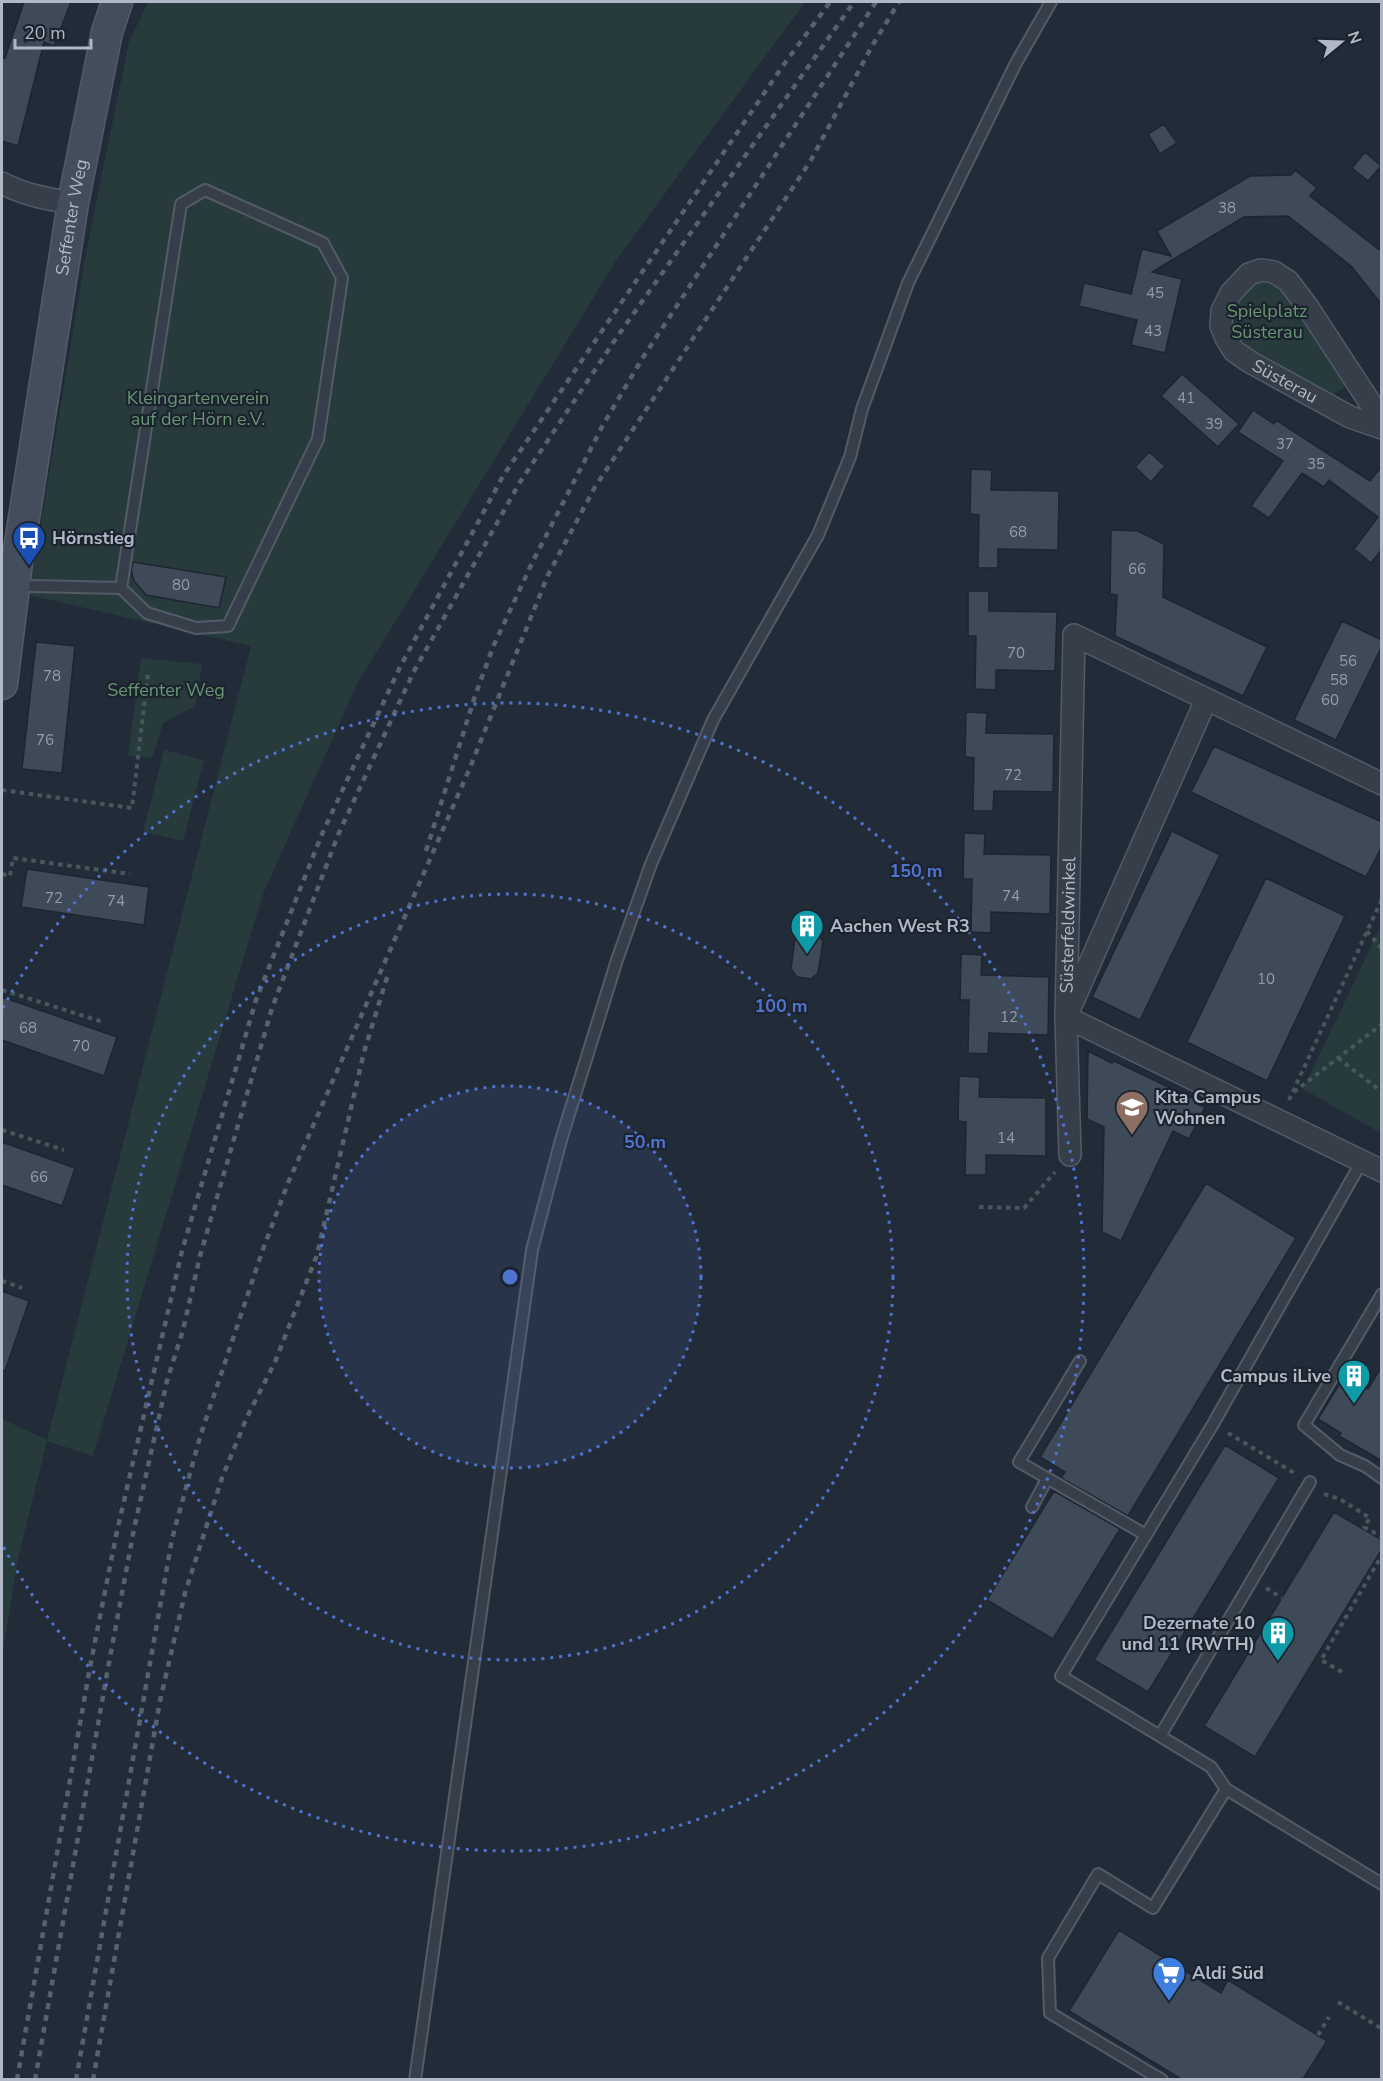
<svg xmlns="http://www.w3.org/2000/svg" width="1383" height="2081" font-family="'Nunito Sans',sans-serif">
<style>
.green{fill:#273b3c}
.building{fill:#3e4a58;stroke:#1d2530;stroke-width:1.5}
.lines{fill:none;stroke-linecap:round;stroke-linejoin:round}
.lane-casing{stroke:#535b67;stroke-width:14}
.street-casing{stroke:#535b67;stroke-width:24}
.secondary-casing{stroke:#535b67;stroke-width:33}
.path{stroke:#45585b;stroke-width:4;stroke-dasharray:4.5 4.5;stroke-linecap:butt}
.lane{stroke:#353e49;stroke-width:10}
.street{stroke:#353e49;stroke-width:21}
.secondary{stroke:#434d5c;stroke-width:30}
.rail{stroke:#576270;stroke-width:4.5;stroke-dasharray:6 6;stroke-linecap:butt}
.ring{fill:none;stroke:#5073d1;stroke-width:3;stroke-dasharray:3 6}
.labels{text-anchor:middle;stroke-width:4.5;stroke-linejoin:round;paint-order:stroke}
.number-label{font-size:15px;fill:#949caa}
.street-label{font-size:18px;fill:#b0b8c5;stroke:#1b232e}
.park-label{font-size:18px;fill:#689572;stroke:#1b232e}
.poi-label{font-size:18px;font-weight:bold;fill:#b0b8c5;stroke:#1b232e;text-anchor:start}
.centre{fill:#5073d1;stroke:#1b232e;stroke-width:3}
.ring-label{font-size:18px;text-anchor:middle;font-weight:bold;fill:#5073d1;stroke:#1b232e;stroke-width:4.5;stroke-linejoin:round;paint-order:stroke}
</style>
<rect width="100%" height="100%" fill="#222c38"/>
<path class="green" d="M 148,2 L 805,2 L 617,259 L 357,684 L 263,894 L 93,1456 L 47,1441 L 17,1563 L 2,1657 L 2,1419 L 47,1440 L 251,646 L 29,595 L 86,253 L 129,42 Z
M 1260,282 C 1268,283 1276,286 1281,292 C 1307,316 1328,355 1348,385 L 1331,396 L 1254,353 C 1248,346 1239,339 1236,330 C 1229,313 1245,289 1260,282 Z
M 141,658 L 202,664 L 195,706 L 163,723 L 152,758 L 128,756 Z
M 164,750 L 204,760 L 183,841 L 143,832 Z
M 1379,930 L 1382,931 L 1381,1133 L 1303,1089 Z"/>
<path class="building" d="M 24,2 L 71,2 L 54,46 L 44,42 L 18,146 L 2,141 L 2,57 L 5,58 Z
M 1164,124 L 1177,143 L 1160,154 L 1148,134 Z
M 1365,152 L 1381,166 L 1368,181 L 1352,168 Z
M 1295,170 L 1317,188 L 1310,196 L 1382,252 L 1382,305 L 1351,266 L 1288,216 L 1244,217 L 1152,272 L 1182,279 L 1165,353 L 1131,345 L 1137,320 L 1079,306 L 1084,283 L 1131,294 L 1142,249 L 1171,256 L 1157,231 L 1250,176 L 1291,175 Z
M 1182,374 L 1239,424 L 1218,447 L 1161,396 Z
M 1253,410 L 1274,424 L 1276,420 L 1370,481 L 1382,466 L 1382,549 L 1371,563 L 1354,549 L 1378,517 L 1329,480 L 1324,487 L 1302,473 L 1269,518 L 1251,506 L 1283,461 L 1238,432 Z
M 1149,452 L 1165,466 L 1151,482 L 1135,467 Z
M 971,469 L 992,470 L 991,490 L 1059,491 L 1058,550 L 998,549 L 998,568 L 978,568 L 979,515 L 970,514 Z
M 1111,530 L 1138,531 L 1164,544 L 1163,597 L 1267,647 L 1243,696 L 1115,636 L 1117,595 L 1110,594 Z
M 133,562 L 226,577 L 219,608 L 146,595 L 134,581 L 131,570 Z
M 968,591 L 989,591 L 989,611 L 1057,612 L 1055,671 L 996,670 L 996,690 L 975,689 L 976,636 L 968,636 Z
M 1342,621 L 1382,640 L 1382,646 L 1336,740 L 1294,720 Z
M 36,642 L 75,646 L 62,773 L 22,769 Z
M 966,712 L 987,713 L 986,733 L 1054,734 L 1053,792 L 994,791 L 993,811 L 973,811 L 974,758 L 965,757 Z
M 1214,746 L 1382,822 L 1382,846 L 1366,877 L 1191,792 Z
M 1172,831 L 1220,855 L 1140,1020 L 1092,997 Z
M 964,833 L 985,834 L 984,854 L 1051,855 L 1050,914 L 991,912 L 991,933 L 971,932 L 972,879 L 963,879 Z
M 27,869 L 149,887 L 144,925 L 21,907 Z
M 1266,878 L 1345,916 L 1267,1081 L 1187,1042 Z
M 803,933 L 817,934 L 823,941 L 818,973 L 811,979 L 797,977 L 791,969 L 795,938 Z
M 961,954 L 982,955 L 981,975 L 1049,977 L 1048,1035 L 989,1033 L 988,1054 L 968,1053 L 969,1000 L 960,1000 Z
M 2,997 L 117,1037 L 104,1076 L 2,1040 Z
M 1088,1051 L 1112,1063 L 1114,1061 L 1196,1100 L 1195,1103 L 1205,1107 L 1189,1139 L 1173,1131 L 1121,1241 L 1102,1232 L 1104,1127 L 1087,1119 Z
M 959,1076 L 980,1077 L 979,1097 L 1046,1098 L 1046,1156 L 986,1155 L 986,1175 L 965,1175 L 966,1122 L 958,1121 Z
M 2,1142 L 75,1168 L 62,1206 L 2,1185 Z
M 1206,1183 L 1296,1238 L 1128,1516 L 1061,1478 L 1065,1472 L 1040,1457 Z
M 2,1291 L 29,1301 L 5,1371 L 2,1370 Z
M 1382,1366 L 1382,1461 L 1339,1436 L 1341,1433 L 1318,1419 L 1345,1375 L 1368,1389 Z
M 1225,1445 L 1279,1478 L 1148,1692 L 1094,1660 Z
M 1054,1491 L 1120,1529 L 1053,1639 L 987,1600 Z
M 1334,1512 L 1382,1540 L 1382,1549 L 1255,1757 L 1204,1726 Z
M 1119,1930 L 1221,1993 L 1228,1980 L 1327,2041 L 1303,2079 L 1181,2079 L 1069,2011 Z"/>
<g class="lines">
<g class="lane-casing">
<path id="lane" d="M 18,584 L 33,586 L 121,588 L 181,204 L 205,190 L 323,243 L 342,278 L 318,439 L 228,626 L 196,628 L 147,613 L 121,588
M 1382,1294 L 1304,1425 L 1340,1455 L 1365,1466 L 1382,1478
M 1080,1361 L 1019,1462 L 1146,1535
M 1032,1507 L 1047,1479
M 1160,1736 L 1310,1482
M 1226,1789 L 1211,1767 L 1061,1676 L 1213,1424 L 1362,1161
M 415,2080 L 532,1250 L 561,1140 L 617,960 L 651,864 L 713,720 L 818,535 L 850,457 L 862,409 L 908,283 L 1016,63 L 1051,2
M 1162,2080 L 1050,2013 L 1048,1958 L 1098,1874 L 1153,1908 L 1226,1789 L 1382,1884"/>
</g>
<g class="street-casing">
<g id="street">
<path d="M 2,183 C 24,195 48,199 73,203"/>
<path id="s1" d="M 1382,421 L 1307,306 L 1288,281 L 1274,272 L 1261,270 L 1249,274 L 1231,293 L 1222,311 L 1221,326 L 1226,338 L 1234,351 L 1250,362 L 1350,417 L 1382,428"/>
<path d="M 1070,1008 L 1206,700"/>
<path d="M 1066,1017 L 1382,1171"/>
<path id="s2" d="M 1070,1155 L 1066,1017 L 1074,635 L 1382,784"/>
</g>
</g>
<g class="secondary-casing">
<g id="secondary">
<path id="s3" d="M 2,684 L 17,563 L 73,203 L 107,32 L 117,2"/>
</g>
</g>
<path class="path" d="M 2,790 L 132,808 L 148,673
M 2,874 L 10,876 L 13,858 L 130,874
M 1367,931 L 1382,949
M 2,990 L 103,1022
M 1338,1058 L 1382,1092
M 1294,1092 L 1382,1024
M 1289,1100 L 1382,899
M 2,1130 L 64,1150
M 979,1207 L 1024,1208 L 1055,1172
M 2,1281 L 22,1288
M 1228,1433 L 1296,1474
M 1324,1494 L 1340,1499 L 1370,1518 L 1364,1527 L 1382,1537
M 1266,1588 L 1282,1598
M 1342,1672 L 1321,1660 L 1382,1555
M 1338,2002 L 1382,2029
M 1318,2035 L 1329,2017"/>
<use href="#lane" class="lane"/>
<use href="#street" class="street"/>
<use href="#secondary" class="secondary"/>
<path class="rail" d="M 426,851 L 475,696 L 493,647 L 533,561 L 603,425 L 642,359 L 876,2
M 17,2080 L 90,1667 L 117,1531 L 182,1251 L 256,1000 L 322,834 L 400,667 L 503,476 L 782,67 L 830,2
M 35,2080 L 106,1679 L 134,1529 L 167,1381 L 183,1330 L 200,1256 L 272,1008 L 338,835 L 413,673 L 520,482 L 617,337 L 854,2
M 76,2080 L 172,1539 L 200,1437 L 262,1252 L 288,1183 L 469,770 L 548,575 L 595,487 L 811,160 L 872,46 L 899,2
M 93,2080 L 160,1701 L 185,1593 L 222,1478 L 247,1417 L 275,1362 L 317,1255 L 364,1052 L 389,971"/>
</g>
<circle cx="510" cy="1277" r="191" fill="#5073d1" fill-opacity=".12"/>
<g class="ring">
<circle cx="510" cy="1277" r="191"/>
<circle cx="510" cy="1277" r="383"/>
<path d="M3 1008A574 574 0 1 1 3 1546"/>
</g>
<defs>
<g id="bus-pin" transform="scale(1.725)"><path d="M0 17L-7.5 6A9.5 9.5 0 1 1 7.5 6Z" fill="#1a4fb4" stroke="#1b232e"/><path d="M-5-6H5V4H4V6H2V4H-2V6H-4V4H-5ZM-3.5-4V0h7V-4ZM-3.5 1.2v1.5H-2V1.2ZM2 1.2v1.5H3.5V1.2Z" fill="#fff"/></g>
<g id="building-pin" transform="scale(1.725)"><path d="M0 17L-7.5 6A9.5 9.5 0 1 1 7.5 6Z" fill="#0f9aa8" stroke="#1b232e"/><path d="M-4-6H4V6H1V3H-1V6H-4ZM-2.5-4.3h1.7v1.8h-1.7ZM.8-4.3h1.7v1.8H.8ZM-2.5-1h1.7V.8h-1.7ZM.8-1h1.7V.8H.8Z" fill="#fff"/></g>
<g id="school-pin" transform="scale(1.725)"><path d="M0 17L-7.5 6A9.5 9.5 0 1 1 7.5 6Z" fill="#8d6e63" stroke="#1b232e"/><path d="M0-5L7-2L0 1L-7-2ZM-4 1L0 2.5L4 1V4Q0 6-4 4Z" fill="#fff"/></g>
<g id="supermarket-pin" transform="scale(1.725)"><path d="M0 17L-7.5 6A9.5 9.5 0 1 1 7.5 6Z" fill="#3f7fe0" stroke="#1b232e"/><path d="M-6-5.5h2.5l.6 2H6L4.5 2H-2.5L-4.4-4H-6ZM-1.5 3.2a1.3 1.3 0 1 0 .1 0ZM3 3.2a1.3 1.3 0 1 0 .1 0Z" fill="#fff"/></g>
</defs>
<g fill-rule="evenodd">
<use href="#bus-pin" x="29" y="538"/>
<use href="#building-pin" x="807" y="926"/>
<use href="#school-pin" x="1132" y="1107"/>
<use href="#building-pin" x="1354" y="1376"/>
<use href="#building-pin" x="1278" y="1633"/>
<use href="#supermarket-pin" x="1169" y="1973"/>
</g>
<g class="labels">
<g class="number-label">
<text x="1227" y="213">38</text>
<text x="1155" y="298">45</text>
<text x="1153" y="336">43</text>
<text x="1186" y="403">41</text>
<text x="1214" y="429">39</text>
<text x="1285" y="449">37</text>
<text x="1316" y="469">35</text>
<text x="1018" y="537">68</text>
<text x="1137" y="574">66</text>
<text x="181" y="590">80</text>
<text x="1016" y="658">70</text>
<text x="1348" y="666">56</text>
<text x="52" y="681">78</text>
<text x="1339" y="685">58</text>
<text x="1330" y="705">60</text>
<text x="45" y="745">76</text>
<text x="1013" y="780">72</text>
<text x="1011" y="901">74</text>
<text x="54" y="903">72</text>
<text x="116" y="906">74</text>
<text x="1266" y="984">10</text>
<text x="1009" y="1022">12</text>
<text x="28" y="1033">68</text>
<text x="81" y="1051">70</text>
<text x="1006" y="1143">14</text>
<text x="39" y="1182">66</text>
</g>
<g class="street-label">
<text dy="6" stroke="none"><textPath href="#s3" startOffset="472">Seffenter Weg</textPath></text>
<text dy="6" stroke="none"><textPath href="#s1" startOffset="360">Süsterau</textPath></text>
<text dy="6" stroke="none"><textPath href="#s2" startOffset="230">Süsterfeldwinkel</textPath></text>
</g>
<g class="park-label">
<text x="1267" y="317">Spielplatz<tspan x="1267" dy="21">Süsterau</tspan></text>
<text x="198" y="404">Kleingartenverein<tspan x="198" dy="21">auf der Hörn e.V.</tspan></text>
<text x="166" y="696">Seffenter Weg</text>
</g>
<g class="poi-label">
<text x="52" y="544">Hörnstieg</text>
<text x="830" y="932">Aachen West R3</text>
<text x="1155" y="1103">Kita Campus<tspan x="1155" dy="21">Wohnen</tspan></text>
<text x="1331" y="1382" text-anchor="end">Campus iLive</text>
<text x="1255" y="1629" text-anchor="end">Dezernate 10<tspan x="1255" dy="21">und 11 (RWTH)</tspan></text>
<text x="1192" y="1979">Aldi Süd</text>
</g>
</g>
<circle cx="510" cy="1277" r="9" class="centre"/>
<g class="ring-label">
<text x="916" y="877">150 m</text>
<text x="781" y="1012">100 m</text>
<text x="645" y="1148">50 m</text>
</g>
<rect width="1383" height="2081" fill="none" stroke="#b0b8c5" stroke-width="6"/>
<g transform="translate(1341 42) rotate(71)" stroke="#1b232e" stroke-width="4.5" paint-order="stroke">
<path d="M0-4.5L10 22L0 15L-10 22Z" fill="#b0b8c5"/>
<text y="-9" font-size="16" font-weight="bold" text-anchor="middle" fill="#b0b8c5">N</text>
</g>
<path d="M15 39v9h76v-9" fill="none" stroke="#b0b8c5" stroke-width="3"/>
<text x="24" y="39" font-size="18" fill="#b0b8c5" stroke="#1b232e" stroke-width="4.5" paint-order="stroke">20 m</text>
</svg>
